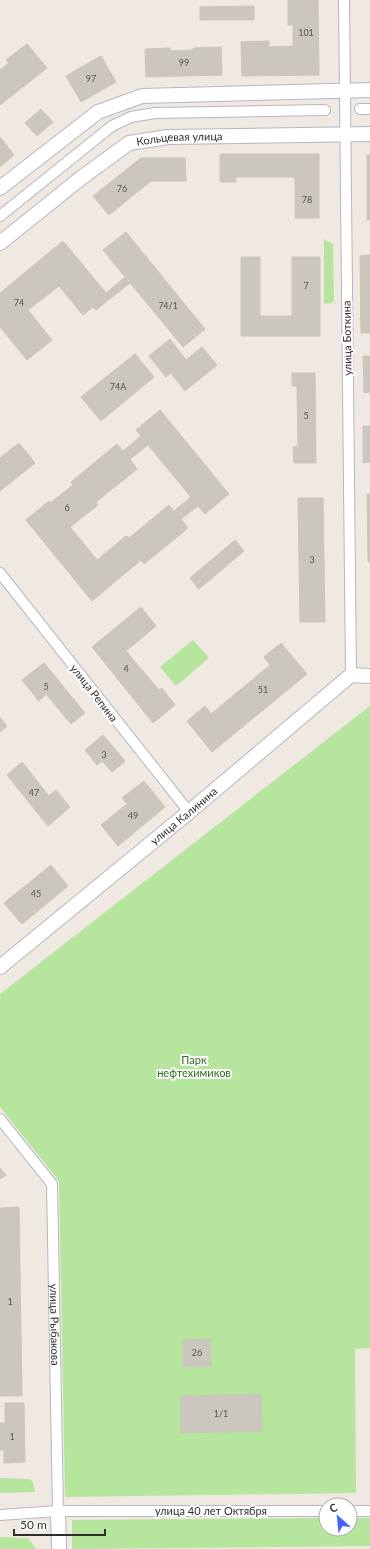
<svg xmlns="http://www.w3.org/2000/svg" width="370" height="1549" font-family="Lato,sans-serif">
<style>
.green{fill:#b6e59e}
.building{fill:#cbc7bf;stroke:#cbc5ba;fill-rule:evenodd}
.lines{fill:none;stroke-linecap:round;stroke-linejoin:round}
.street-casing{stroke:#b4b7c1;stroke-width:12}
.secondary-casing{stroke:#b4b7c1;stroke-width:16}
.street{stroke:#fff;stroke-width:10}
.secondary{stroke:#fff;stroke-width:14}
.labels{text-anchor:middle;stroke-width:4;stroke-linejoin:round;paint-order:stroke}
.number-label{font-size:9px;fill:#555452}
.street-label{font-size:11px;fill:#2e2e2e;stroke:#fff}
.park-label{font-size:11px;fill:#2c6e1b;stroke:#fff}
</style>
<rect width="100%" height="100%" fill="#efe9e1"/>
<path class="green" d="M 324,239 L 333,244 L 334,301 L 331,303 L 324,304 Z
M 193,640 L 209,658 L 176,686 L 160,667 Z
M 370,706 L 370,1348 L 355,1349 L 356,1493 L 65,1497 L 59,1181 L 0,1107 L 0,994 Z
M 0,1478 L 30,1479 L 33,1482 L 35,1492 L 0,1493 Z
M 326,1518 L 326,1529 L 350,1529 L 350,1518 L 370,1518 L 370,1546 L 72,1549 L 72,1520 Z
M 0,1537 L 28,1538 L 36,1549 L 0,1549 Z"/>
<path class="building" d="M 288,0 L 318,0 L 319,75 L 242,76 L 241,42 L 269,41 L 269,47 L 293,46 L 293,25 L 288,25 Z
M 254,6 L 254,20 L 200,20 L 200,7 Z
M 27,44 L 47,68 L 0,105 L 0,70 L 9,63 L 6,60 Z
M 221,47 L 222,75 L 146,77 L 145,49 L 170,48 L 170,51 L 193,50 L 193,48 Z
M 101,56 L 116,82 L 81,102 L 66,76 Z
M 41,109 L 53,122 L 37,136 L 25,123 Z
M 0,137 L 14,155 L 0,167 Z
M 220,154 L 319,154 L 319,218 L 295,218 L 295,177 L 236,177 L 236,182 L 220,182 Z
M 367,155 L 370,155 L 370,220 L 367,220 Z
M 141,158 L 185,158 L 186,181 L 151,181 L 109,215 L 93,196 Z
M 126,232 L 205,329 L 183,347 L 103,250 Z
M 63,241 L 106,293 L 125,277 L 130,283 L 96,310 L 93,307 L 83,315 L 59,286 L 28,310 L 52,340 L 27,360 L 0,327 L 0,293 Z
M 370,255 L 370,333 L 361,333 L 360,256 Z
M 241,257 L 260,257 L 260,316 L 292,316 L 292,257 L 320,257 L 320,336 L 241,336 Z
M 170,339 L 186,360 L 202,347 L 217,365 L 185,391 L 171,373 L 166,377 L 149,356 Z
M 135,354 L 154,377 L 101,421 L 81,397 Z
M 363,356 L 370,356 L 370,392 L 364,393 Z
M 292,373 L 315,373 L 316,463 L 294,463 L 293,447 L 298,446 L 297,386 L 292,386 Z
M 160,410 L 229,494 L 205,514 L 198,506 L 181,519 L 188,528 L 144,564 L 141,560 L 92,601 L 26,520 L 49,501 L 50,503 L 73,485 L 71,482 L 117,444 L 123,451 L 141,436 L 136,430 ZM 148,445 L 191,497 L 174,511 L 169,505 L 129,538 L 126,536 L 97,560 L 70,527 L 98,505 L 96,502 L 137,469 L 130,459 Z
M 363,426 L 370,426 L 370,462 L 363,463 Z
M 19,443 L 35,463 L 0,491 L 0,458 Z
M 367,494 L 370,494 L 370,562 L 368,562 Z
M 298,498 L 323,498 L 325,622 L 300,622 Z
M 235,540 L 244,551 L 199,589 L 190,578 Z
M 141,607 L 156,626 L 126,651 L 159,690 L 162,688 L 175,705 L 153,723 L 92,647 Z
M 281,643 L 307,674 L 212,752 L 187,721 L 205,706 L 211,714 L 270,665 L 264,657 Z
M 44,663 L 85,713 L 71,724 L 46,694 L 39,701 L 22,680 Z
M 0,717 L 7,726 L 0,732 Z
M 103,735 L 125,761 L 112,772 L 102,761 L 97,765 L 85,750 Z
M 22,762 L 49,796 L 56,790 L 70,807 L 48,826 L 7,775 Z
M 144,781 L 165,807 L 118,846 L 101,825 L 127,804 L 122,798 Z
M 51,865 L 68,886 L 22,924 L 4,903 Z
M 0,1168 L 6,1175 L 0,1179 Z
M 19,1207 L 22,1396 L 0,1396 L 0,1208 Z
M 210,1339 L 211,1366 L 183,1367 L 183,1340 Z
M 261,1394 L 262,1431 L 181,1433 L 181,1396 Z
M 5,1403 L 24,1403 L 25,1462 L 4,1463 L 4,1450 L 0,1450 L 0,1423 L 5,1423 Z"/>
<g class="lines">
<g class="street-casing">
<g id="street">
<path d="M 344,0 L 351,675"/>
<path d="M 360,109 L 370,109"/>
<path d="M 0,216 L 112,126 L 131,117 L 155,113 L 325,110"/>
<path d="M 0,573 L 189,812"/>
<path id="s1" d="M 0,1119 L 52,1184 L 58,1511"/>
<path d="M 350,1511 L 370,1511"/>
<path d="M 0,1515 L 58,1511 L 326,1511"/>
</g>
</g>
<g class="secondary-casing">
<g id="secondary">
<path d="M 0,188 L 98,112 L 142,96 L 370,90"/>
<path id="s2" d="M 0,243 L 81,178 L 129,143 L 168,137 L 370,134"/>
<path id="s3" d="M 0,967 L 189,812 L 351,675 L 370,676"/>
<path d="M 58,1511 L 59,1549"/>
</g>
</g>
<use href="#street" class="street"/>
<use href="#secondary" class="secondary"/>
</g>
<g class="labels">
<g class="number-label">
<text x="306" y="36">101</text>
<text x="184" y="66">99</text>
<text x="91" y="82">97</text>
<text x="122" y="192">76</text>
<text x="307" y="203">78</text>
<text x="306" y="289">7</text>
<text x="19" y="306">74</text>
<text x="168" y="309">74/1</text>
<text x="118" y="390">74А</text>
<text x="306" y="419">5</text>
<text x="67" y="511">6</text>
<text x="312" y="563">3</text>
<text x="126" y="672">4</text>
<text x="46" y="690">5</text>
<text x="263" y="693">51</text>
<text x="104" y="758">3</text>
<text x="34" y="796">47</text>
<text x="133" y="819">49</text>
<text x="36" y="897">45</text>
<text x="10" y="1305">1</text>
<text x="197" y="1356">26</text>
<text x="221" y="1417">1/1</text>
<text x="12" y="1440">1</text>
</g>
<g class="street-label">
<text dy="4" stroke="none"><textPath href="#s2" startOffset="214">Кольцевая улица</textPath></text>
<text transform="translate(347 338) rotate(-91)" y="4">улица Боткина</text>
<text transform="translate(94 693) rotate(52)" y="4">улица Репина</text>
<text dy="4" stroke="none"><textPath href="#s3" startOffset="238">улица Калинина</textPath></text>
<text dy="4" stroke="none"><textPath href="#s1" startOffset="224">улица Рыбакова</textPath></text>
<text x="211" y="1515">улица 40 лет Октября</text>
</g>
<g class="park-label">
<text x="194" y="1064">Парк<tspan x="194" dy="13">нефтехимиков</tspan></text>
</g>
</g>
<g transform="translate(338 1517) rotate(333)"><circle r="19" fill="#ffffff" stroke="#ababab"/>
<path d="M0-3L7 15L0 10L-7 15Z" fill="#4264fb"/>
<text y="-6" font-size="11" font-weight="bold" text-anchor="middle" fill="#2e2e2e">С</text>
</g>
<path d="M14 1529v6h91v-6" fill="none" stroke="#2e2e2e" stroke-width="2"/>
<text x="20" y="1529" font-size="12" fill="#2e2e2e" stroke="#ffffff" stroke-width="3" paint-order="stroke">50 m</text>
</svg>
